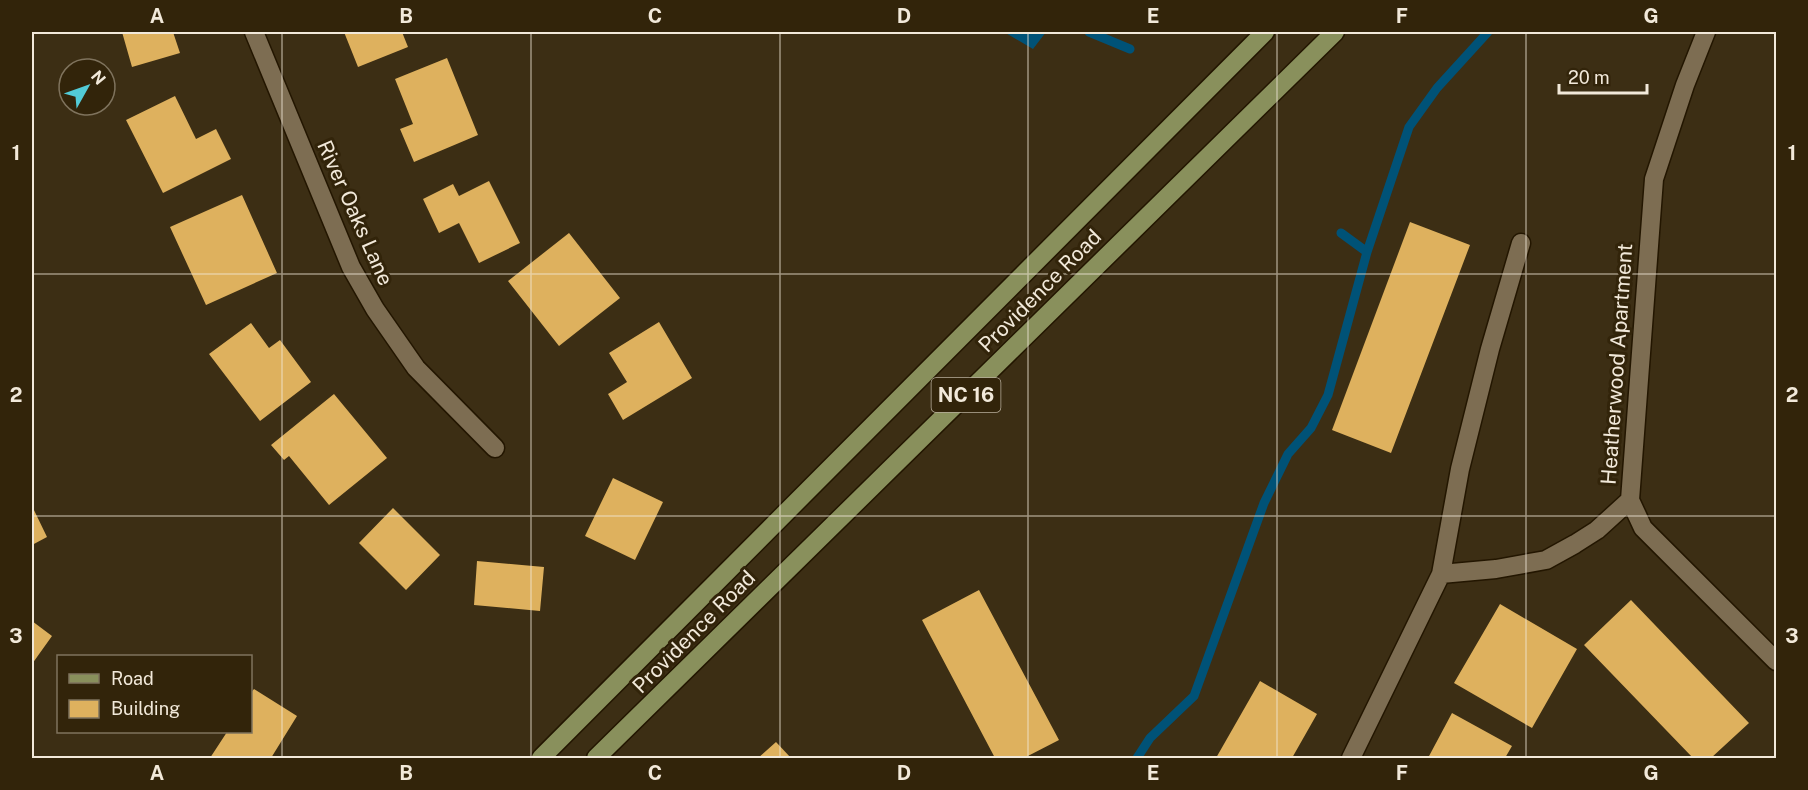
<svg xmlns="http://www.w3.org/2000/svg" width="1808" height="790" font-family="'Public Sans',sans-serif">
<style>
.water{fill:#005277}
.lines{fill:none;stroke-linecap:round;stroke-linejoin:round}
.stream{stroke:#005277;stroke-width:9}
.building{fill:#deb15e}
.minor-casing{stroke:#231600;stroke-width:21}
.major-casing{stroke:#231600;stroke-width:21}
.minor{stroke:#7d6d52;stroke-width:18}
.major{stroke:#89905c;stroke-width:18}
.grid{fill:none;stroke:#f2e9da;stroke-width:1.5;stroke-opacity:0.55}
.labels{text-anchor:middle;stroke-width:6;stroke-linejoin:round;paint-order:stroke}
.shield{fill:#32240a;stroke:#b8ae9c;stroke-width:1.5}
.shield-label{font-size:20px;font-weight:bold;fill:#f2e9da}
.street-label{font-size:21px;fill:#f2e9da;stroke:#32240a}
.neatline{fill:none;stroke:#f2e9da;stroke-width:2}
.grid-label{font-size:20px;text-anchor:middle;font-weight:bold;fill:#f2e9da}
</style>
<rect width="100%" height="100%" fill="#3c2e14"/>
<path class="water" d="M 1004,32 L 1046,32 L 1033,49 Z"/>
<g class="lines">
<path class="stream" d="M 1089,32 L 1130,49
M 1341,233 L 1367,252
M 1137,758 L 1150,738 L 1194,696 L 1264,503 L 1288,454 L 1311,428 L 1328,395 L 1367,252 L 1409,127 L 1437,88 L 1488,32"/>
</g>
<path class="building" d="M 122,32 L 173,32 L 180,53 L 132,67 Z
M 344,32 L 402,32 L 408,47 L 358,67 Z
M 447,58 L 478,135 L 414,162 L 400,129 L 413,124 L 395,79 Z
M 175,96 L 196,139 L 216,129 L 231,159 L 163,193 L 126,120 Z
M 489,181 L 520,243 L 479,263 L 459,223 L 439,233 L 423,199 L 453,184 L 459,196 Z
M 242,195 L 277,273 L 206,305 L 170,227 Z
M 1410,222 L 1470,245 L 1391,453 L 1332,430 Z
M 569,233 L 620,298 L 559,346 L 508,281 Z
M 659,322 L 692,378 L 623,420 L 608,394 L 627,382 L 609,353 Z
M 251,323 L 269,348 L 280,340 L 311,382 L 260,421 L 209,354 Z
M 334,394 L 387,458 L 329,505 L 289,456 L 284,460 L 271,445 Z
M 613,478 L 663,502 L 635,560 L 585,536 Z
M 32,506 L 47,537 L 32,545 Z
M 393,508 L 440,555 L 406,590 L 359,543 Z
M 477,561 L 544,567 L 540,611 L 474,605 Z
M 979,590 L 1059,740 L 1024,758 L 995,758 L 922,620 Z
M 1631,600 L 1749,723 L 1711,758 L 1693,758 L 1584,645 Z
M 1500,604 L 1577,649 L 1532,728 L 1454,683 Z
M 32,621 L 52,636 L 32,664 Z
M 1260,681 L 1317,714 L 1292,758 L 1216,758 Z
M 254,689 L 297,716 L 271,758 L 210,758 L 227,732 L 250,732 L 250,694 Z
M 1452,713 L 1512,746 L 1505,758 L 1428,758 Z
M 776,742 L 791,758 L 758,758 Z"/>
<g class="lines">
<g class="minor-casing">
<path id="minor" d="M 254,32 L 351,267 L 375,309 L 416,368 L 495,448
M 1630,500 L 1643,528 L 1776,661
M 1441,574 L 1496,569 L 1546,560 L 1575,544 L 1597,530 L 1630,500 L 1654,179 L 1685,85 L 1706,32
M 1351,758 L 1441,574 L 1460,469 L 1490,349 L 1521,243"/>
</g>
<g class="major-casing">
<path id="major" d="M 541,758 L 1265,32
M 596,758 L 1335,32"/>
</g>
<use href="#minor" class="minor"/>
<use href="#major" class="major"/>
</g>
<path class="grid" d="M 282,32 L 282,758M 531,32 L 531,758M 780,32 L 780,758M 1028,32 L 1028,758M 1277,32 L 1277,758M 1526,32 L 1526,758M 32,274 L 1776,274M 32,516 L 1776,516"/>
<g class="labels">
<rect class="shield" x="931.5" y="378" width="69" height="34" rx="4.5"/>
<g class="shield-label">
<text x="966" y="402">NC 16</text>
</g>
<g class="street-label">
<text transform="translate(355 213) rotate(66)" y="7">River Oaks Lane</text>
<text transform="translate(1040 291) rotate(-45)" y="7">Providence Road</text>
<text transform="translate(1617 364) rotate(-86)" y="7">Heatherwood Apartment</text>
<text transform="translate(694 632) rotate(-45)" y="7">Providence Road</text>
</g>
</g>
<rect width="1808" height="790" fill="none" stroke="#32240a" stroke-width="66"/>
<rect x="57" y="655" width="195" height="78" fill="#32240a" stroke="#7f735d" stroke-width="1.5"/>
<rect x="69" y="674" width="30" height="9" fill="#89905c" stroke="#7f735d" stroke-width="1.5"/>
<text x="111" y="685" font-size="18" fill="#f2e9da">Road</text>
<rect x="69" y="700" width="30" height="18" fill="#deb15e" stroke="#7f735d" stroke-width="1.5"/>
<text x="111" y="715" font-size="18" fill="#f2e9da">Building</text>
<g transform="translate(87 87) rotate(50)"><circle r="28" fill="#32240a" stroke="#7f735d" stroke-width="1.5"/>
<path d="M0-4.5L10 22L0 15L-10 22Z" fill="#52cbd7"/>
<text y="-9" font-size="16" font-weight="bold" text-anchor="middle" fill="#f2e9da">N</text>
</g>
<path d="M1559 84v9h88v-9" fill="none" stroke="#f2e9da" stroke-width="3"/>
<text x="1568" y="84" font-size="18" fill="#f2e9da" stroke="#32240a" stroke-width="4.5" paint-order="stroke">20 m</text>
<rect x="33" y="33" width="1742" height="724" class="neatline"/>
<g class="grid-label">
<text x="157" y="23">A</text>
<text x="406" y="23">B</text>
<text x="655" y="23">C</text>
<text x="904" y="23">D</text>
<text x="1153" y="23">E</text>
<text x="1402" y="23">F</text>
<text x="1651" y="23">G</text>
<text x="16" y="160">1</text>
<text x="1792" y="160">1</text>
<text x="16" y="402">2</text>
<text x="1792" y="402">2</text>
<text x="16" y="643">3</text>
<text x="1792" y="643">3</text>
<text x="157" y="780">A</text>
<text x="406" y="780">B</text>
<text x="655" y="780">C</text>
<text x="904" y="780">D</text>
<text x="1153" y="780">E</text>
<text x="1402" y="780">F</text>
<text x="1651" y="780">G</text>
</g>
</svg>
